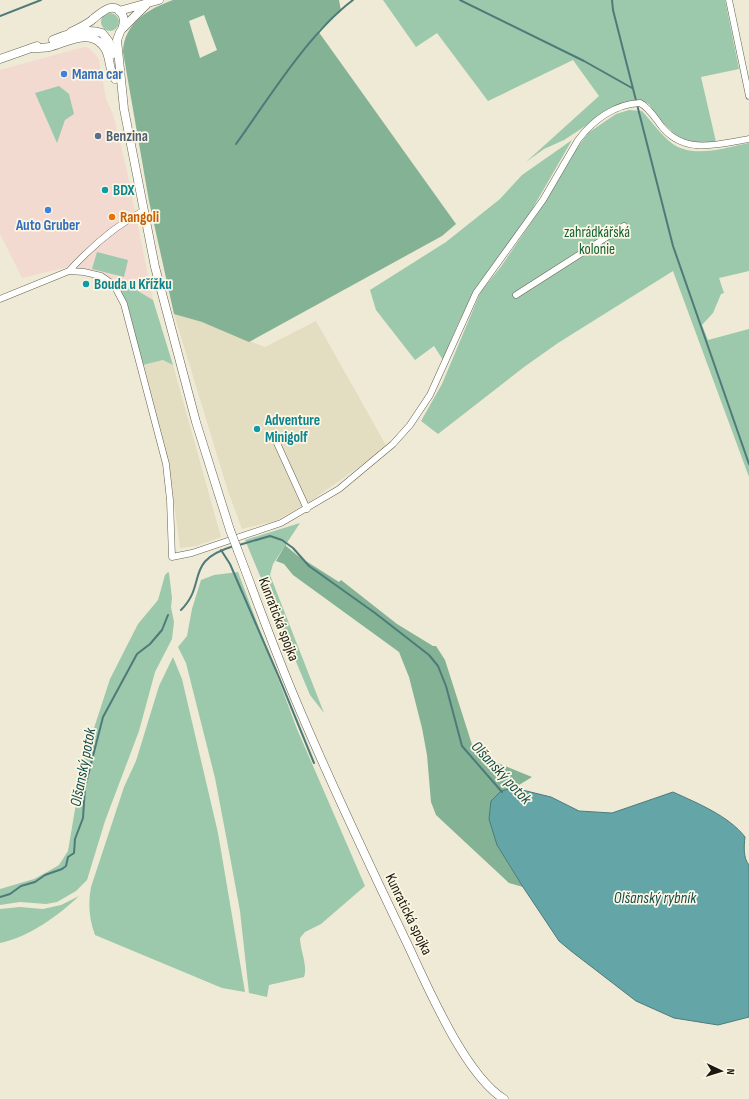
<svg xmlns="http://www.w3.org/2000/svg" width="749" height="1099" font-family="'Sofia Sans Condensed',sans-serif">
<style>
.commercial{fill:#f2dad1}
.built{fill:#e3ddc1}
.green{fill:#9cc8ac}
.forest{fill:#83b294;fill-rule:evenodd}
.water{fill:#64a5a7;stroke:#4e7b7a}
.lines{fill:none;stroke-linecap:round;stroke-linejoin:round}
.stream{stroke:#4e7b7a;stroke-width:2}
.street-casing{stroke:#656250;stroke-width:7}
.secondary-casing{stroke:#656250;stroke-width:9}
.street{stroke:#fff;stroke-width:6}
.secondary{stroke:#fff;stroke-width:8}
.secondary-bridge-casing{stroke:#656250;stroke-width:9;stroke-linecap:butt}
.secondary-bridge{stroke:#fff;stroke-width:8}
.shop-dot{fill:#3f7fe0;stroke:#fcf7e3;stroke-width:1.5}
.service-dot{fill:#5c6f8a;stroke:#fcf7e3;stroke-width:1.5}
.culture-dot{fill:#0f9aa8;stroke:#fcf7e3;stroke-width:1.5}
.food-dot{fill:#e8710a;stroke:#fcf7e3;stroke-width:1.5}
.labels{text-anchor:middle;stroke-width:3.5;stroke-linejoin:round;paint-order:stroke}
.shop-label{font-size:15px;font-weight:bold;fill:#366cbe;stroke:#fcf7e3;text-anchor:start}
.service-label{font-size:15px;font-weight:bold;fill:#4e5e75;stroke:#fcf7e3;text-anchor:start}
.culture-label{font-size:15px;font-weight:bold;fill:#0d838f;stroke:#fcf7e3;text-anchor:start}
.food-label{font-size:15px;font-weight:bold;fill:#c56008;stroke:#fcf7e3;text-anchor:start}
.park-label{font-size:15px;fill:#13613b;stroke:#fcf7e3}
.street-label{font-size:15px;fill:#1a1811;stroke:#fcf7e3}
.water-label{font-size:16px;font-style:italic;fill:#134d4f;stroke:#fcf7e3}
</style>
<rect width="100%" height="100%" fill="#eeead6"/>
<path class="commercial" d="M 84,47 L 89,48 L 99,59 L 106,99 L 113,114 L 125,162 L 153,300 L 128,285 L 68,267 L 22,278 L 0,234 L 0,70 Z"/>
<path class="built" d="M 174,314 L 202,322 L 265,347 L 316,321 L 387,447 L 308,503 L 275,521 L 242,529 L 228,491 Z
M 163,360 L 173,365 L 221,537 L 196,546 L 180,548 L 169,465 L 143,365 Z"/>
<path class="green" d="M 383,0 L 725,0 L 739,69 L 701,77 L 716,142 L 703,144 L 680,139 L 660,120 L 649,104 L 638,100 L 619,104 L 564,140 L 544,149 L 526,162 L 599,96 L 573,60 L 488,101 L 437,33 L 416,47 Z
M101 22a9 9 0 1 1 18 0a9 9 0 1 1-18 0Z
M 59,86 L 69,94 L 74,114 L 65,120 L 57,143 L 35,93 Z
M 629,110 L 642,111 C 650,120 659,132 669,141 C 691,160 723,148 749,143 L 749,271 L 719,278 L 724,293 L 721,294 L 713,313 L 702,325 L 708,340 L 749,329 L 749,477 L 673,271 L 558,343 L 524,367 L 438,434 L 421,421 L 442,384 L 481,291 L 500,268 L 545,202 L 571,156 L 588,133 L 616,114 Z
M 572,140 L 530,213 L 475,290 L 457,326 L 443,360 L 434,346 L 415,360 L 376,310 L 370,290 L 446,242 L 500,199 L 522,175 Z
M 97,252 L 128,260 L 124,277 L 92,269 Z
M 117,285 L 128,285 L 153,300 L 173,365 L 163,360 L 143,365 L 127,303 Z
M 300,523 L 273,564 L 270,575 L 324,713 L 310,695 L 245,540 Z
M 168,572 L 169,573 L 172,598 L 171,607 L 174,622 L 172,639 L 155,672 L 139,731 L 105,821 L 87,880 L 76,891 L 57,902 L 46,904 L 20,902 L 0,905 L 0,889 L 34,879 L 47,872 L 59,865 L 68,851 L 83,762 L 110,679 L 138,624 L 158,600 L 165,575 Z
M 238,572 L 297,729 L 365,886 L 321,924 L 305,932 L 300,938 C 300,950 308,966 304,977 L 269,985 L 267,997 L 249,993 L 240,911 L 231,862 L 215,778 L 186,663 L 178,647 L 187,636 L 192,609 L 201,580 L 214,575 Z
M 173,657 L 182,679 L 218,833 L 245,992 L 222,988 L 95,935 C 89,919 88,903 91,887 L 124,787 L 136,761 L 159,686 Z
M 79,896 C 58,916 29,937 0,943 L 0,909 L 20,907 L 43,909 L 61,905 Z"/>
<path class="forest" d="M 173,0 L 339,0 L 341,11 L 318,31 L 456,224 L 442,236 L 249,342 L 202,322 L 174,314 L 149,201 L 123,52 C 124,23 148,9 173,0 ZM 204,15 L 217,50 L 200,58 L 189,21 Z
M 286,544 L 286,546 L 298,556 L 339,582 L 341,580 L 397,624 L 433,646 L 436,646 L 445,660 L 475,754 L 532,777 L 514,788 L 501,791 L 497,845 L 523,887 L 509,883 L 436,815 L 431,802 L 427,755 L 422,728 L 409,677 L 399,652 L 293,575 L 284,564 L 276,561 Z"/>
<path class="water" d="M 514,788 L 551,797 L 579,811 L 612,813 L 673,792 C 697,803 729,816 745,837 C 744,846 743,858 749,865 L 749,1017 L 718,1025 L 674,1018 L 636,1001 L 571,951 L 559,941 L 523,887 L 497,845 L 489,819 L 491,801 L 501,791 Z"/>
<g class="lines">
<path class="stream" d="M 460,0 L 584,61 L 632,88
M 612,0 L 613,10 L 673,246 L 749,464
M 0,16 L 41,0
M 236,144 C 269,98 308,34 353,0
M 239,545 L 270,536 L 282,540 L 293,548 L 309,566 L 375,613 L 429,655 L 438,666 L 446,686 L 462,746 L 502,792
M 221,550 L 230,564 L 278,675 L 314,763
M 181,610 C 208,583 183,561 234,546
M 0,897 L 10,894 L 21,886 L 35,882 L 45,875 L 62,869 L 66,866 L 68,857 L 74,853 L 75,839 L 83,818 L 85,787 L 103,717 L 137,654 L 150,644 L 162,630 L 168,615"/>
<g class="street-casing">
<path id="street" d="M 729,0 L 749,96
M 69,271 C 90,248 115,226 143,211
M 516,295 L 624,226
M 0,299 L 69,271 L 84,272 L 101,276 L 114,285 L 124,304 L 166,464 L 170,500 L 172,557 L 192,553 L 281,523 L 339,489 L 393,444 L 410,425 L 430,395 L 476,293 L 543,200 L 578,140 C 593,120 615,104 640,103 C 650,108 656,120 663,128 C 686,155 719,144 749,139
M 276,441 L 307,509"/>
</g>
<g class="secondary-casing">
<path id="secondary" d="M 119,11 L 159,0
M 122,29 L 147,4
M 71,32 C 78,28 87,25 93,19 C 101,13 113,0 122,14 C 125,19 124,24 122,29
M 120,32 L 117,40 L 124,109 L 155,267 L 196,422 L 230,530
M 103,34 L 109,42 L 111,55
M 53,40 C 67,34 87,28 102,33
M 33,48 C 38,48 44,48 49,47 C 66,43 90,27 104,47 C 111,56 108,69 115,79
M 0,59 L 37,46
M 238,551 C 257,601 275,652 296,701 C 330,782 368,862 406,941 C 427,985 464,1074 504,1099"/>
</g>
<use href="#street" class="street"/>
<use href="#secondary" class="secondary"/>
<g class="secondary-bridge-casing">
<path id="secondary-bridge" d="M 230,530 L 238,551"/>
</g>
<use href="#secondary-bridge" class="secondary-bridge"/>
</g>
<g class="shop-dot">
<circle cx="64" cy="74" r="4"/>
<circle cx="48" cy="210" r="4"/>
</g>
<circle class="service-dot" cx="98" cy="136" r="4"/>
<g class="culture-dot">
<circle cx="105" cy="190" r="4"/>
<circle cx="86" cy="284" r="4"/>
<circle cx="257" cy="429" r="4"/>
</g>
<circle class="food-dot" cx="112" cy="217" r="4"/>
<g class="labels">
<g class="shop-label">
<text x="72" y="79">Mama car</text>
<text x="48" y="230" text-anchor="middle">Auto Gruber</text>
</g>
<g class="service-label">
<text x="106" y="141">Benzina</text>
</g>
<g class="culture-label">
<text x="113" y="195">BDX</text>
<text x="94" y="289">Bouda u Křížku</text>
<text x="265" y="425">Adventure<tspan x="265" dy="17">Minigolf</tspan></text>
</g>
<g class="food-label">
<text x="120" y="222">Rangoli</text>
</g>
<g class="park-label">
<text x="597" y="237">zahrádkářská<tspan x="597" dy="17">kolonie</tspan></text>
</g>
<g class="street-label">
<text transform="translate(279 619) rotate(69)" y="5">Kunratická spojka</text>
<text transform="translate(409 914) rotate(64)" y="5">Kunratická spojka</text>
</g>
<g class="water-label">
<text transform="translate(82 767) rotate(-79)" y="6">Olšanský potok</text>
<text transform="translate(502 772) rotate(47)" y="6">Olšanský potok</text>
<text x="655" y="903">Olšanský rybník</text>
</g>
</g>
<g transform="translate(721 1071) rotate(94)" stroke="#fcf7e3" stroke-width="3" paint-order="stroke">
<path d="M0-3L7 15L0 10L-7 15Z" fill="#1a1811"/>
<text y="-6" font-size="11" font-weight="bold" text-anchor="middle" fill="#1a1811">N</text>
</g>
</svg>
